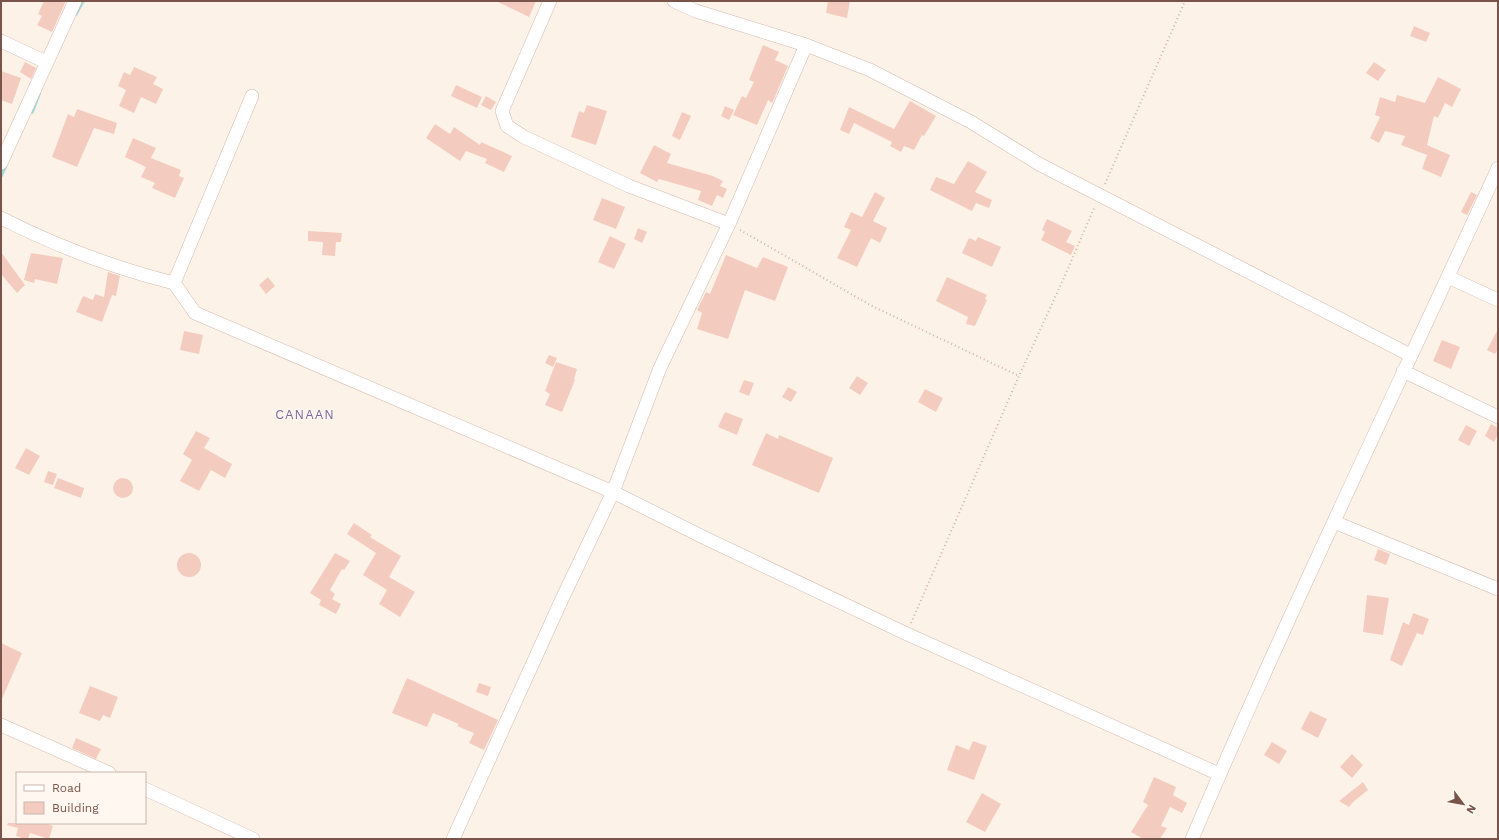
<svg xmlns="http://www.w3.org/2000/svg" width="1499" height="840" font-family="'Work Sans',sans-serif">
<style>
.lines{fill:none;stroke-linecap:round;stroke-linejoin:round}
.stream{stroke:#a1dadb;stroke-width:3.5}
.building{fill:#f4ccbf}
.minor-casing{stroke:#d3bab0;stroke-width:14}
.path{stroke:#daafa1;stroke-width:2;stroke-dasharray:1 3;stroke-linecap:butt}
.minor{stroke:#fff;stroke-width:13}
.labels{text-anchor:middle;stroke-width:3;stroke-linejoin:round;paint-order:stroke}
.quarter-label{font-size:13px;letter-spacing:1px;fill:#82669c;stroke:#fff7f0}
</style>
<rect width="100%" height="100%" fill="#fdf2e8"/>
<g class="lines">
<path class="stream" d="M 76,14 L 83,1
M 32,112 L 39,94
M 1,176 L 6,165"/>
</g>
<path class="building" d="M 44,1 L 66,1 L 52,32 L 37,25 L 42,16 L 38,14 Z
M 496,1 L 536,1 L 529,17 Z
M 828,1 L 850,1 L 847,18 L 826,13 Z
M 1414,26 L 1430,33 L 1426,42 L 1410,36 Z
M 763,45 L 779,52 L 775,60 L 788,66 L 774,99 L 772,103 L 768,100 L 757,125 L 733,115 L 742,96 L 746,98 L 754,82 L 749,80 Z
M 25,62 L 36,68 L 31,79 L 20,72 Z
M 1374,62 L 1386,70 L 1378,81 L 1366,73 Z
M 134,67 L 157,77 L 153,84 L 163,89 L 156,104 L 141,97 L 134,113 L 119,106 L 126,90 L 118,86 L 124,72 L 130,75 Z
M 1,71 L 21,78 L 12,104 L 1,100 Z
M 1438,77 L 1461,89 L 1452,107 L 1445,103 L 1438,118 L 1434,116 L 1427,145 L 1450,155 L 1441,177 L 1422,169 L 1427,155 L 1401,145 L 1405,136 L 1385,131 L 1379,143 L 1370,138 L 1380,117 L 1375,115 L 1380,97 L 1395,102 L 1397,95 L 1425,103 Z
M 456,85 L 482,97 L 477,108 L 451,96 Z
M 486,96 L 496,102 L 491,110 L 481,105 Z
M 910,101 L 936,116 L 924,136 L 922,135 L 914,150 L 904,146 L 901,152 L 890,146 L 892,142 L 854,123 L 849,134 L 840,130 L 849,107 L 894,129 Z
M 587,105 L 607,111 L 596,145 L 571,137 L 579,111 L 584,113 Z
M 725,106 L 734,110 L 729,120 L 721,116 Z
M 77,109 L 117,123 L 114,134 L 94,128 L 77,167 L 52,157 L 68,114 L 74,117 Z
M 682,112 L 691,116 L 680,140 L 672,136 Z
M 435,124 L 450,134 L 454,127 L 480,145 L 481,142 L 512,156 L 504,172 L 485,163 L 487,159 L 466,151 L 460,161 L 426,138 Z
M 133,138 L 156,148 L 151,158 L 181,170 L 179,176 L 184,178 L 175,198 L 152,188 L 155,183 L 141,177 L 146,167 L 125,157 Z
M 654,145 L 671,154 L 667,163 L 713,176 L 723,181 L 720,186 L 727,189 L 723,198 L 717,195 L 712,206 L 698,200 L 701,191 L 659,179 L 657,182 L 640,173 Z
M 968,161 L 987,172 L 975,192 L 992,200 L 989,208 L 976,203 L 972,211 L 930,190 L 936,177 L 954,184 Z
M 875,192 L 885,198 L 873,221 L 887,228 L 880,243 L 871,238 L 857,267 L 837,258 L 851,230 L 844,227 L 851,212 L 862,217 Z
M 1471,192 L 1477,195 L 1467,215 L 1461,212 Z
M 602,198 L 625,207 L 616,229 L 593,220 Z
M 1047,219 L 1072,231 L 1066,242 L 1075,246 L 1071,255 L 1041,240 L 1045,232 L 1042,230 Z
M 638,228 L 647,232 L 642,243 L 634,239 Z
M 308,231 L 342,233 L 341,242 L 336,242 L 335,256 L 322,255 L 323,242 L 308,241 Z
M 610,236 L 626,244 L 614,269 L 598,262 Z
M 978,237 L 1001,247 L 992,267 L 962,253 L 969,238 L 976,241 Z
M 1,252 L 25,285 L 17,293 L 1,274 Z
M 31,253 L 63,258 L 57,284 L 35,279 L 34,283 L 24,280 Z
M 726,255 L 757,268 L 763,257 L 788,267 L 775,301 L 745,290 L 728,339 L 697,329 L 702,313 L 697,310 L 706,292 L 710,294 Z
M 108,272 L 120,276 L 116,296 L 112,295 L 102,322 L 76,312 L 83,296 L 93,300 L 95,294 L 104,297 Z
M 268,277 L 275,286 L 266,294 L 259,285 Z
M 947,277 L 987,295 L 985,299 L 987,300 L 975,326 L 966,324 L 968,317 L 936,301 Z
M 1498,329 L 1498,349 L 1495,354 L 1487,350 Z
M 184,331 L 203,335 L 199,354 L 180,350 Z
M 1442,340 L 1460,347 L 1451,369 L 1433,361 Z
M 549,355 L 557,358 L 553,367 L 545,363 Z
M 556,362 L 577,369 L 574,379 L 575,380 L 562,412 L 545,405 L 550,394 L 545,391 Z
M 857,376 L 868,383 L 860,395 L 849,388 Z
M 744,380 L 754,383 L 749,396 L 739,392 Z
M 788,387 L 797,392 L 791,402 L 782,397 Z
M 925,389 L 943,398 L 936,412 L 918,402 Z
M 725,412 L 743,419 L 737,435 L 718,427 Z
M 1491,424 L 1498,428 L 1498,435 L 1494,442 L 1485,436 Z
M 1466,425 L 1477,431 L 1469,446 L 1458,440 Z
M 196,431 L 210,438 L 204,448 L 232,464 L 225,478 L 211,470 L 199,491 L 180,481 L 192,460 L 183,454 Z
M 766,433 L 778,439 L 779,435 L 833,458 L 819,493 L 752,465 Z
M 26,448 L 40,456 L 29,475 L 15,468 Z
M 48,471 L 57,474 L 53,485 L 44,482 Z
M 58,478 L 84,488 L 81,498 L 54,488 Z
M113 488a10 10 0 1 1 20 0a10 10 0 1 1-20 0Z
M 354,523 L 372,535 L 370,537 L 401,556 L 389,577 L 415,592 L 400,617 L 379,604 L 387,590 L 363,575 L 376,553 L 347,534 Z
M 1378,549 L 1390,554 L 1386,565 L 1374,560 Z
M 335,553 L 350,561 L 344,570 L 342,569 L 330,590 L 335,594 L 332,599 L 341,604 L 336,614 L 319,605 L 321,600 L 310,593 Z
M177 565a12 12 0 1 1 24 0a12 12 0 1 1-24 0Z
M 1367,595 L 1389,598 L 1383,635 L 1363,632 Z
M 1413,613 L 1429,619 L 1423,635 L 1417,633 L 1402,666 L 1390,660 L 1403,622 L 1409,625 Z
M 1,643 L 22,653 L 1,701 Z
M 407,678 L 498,720 L 484,750 L 469,743 L 474,733 L 457,726 L 459,724 L 433,713 L 427,727 L 392,713 Z
M 479,683 L 491,687 L 488,696 L 476,692 Z
M 90,686 L 118,697 L 110,718 L 103,715 L 100,721 L 79,713 Z
M 1310,711 L 1327,719 L 1318,738 L 1301,729 Z
M 76,738 L 101,749 L 96,759 L 72,748 Z
M 973,741 L 987,746 L 974,780 L 947,770 L 956,745 L 969,750 Z
M 1272,742 L 1287,751 L 1279,764 L 1264,755 Z
M 1352,754 L 1363,765 L 1352,778 L 1340,767 Z
M 1154,777 L 1176,787 L 1173,795 L 1187,803 L 1182,813 L 1170,807 L 1161,826 L 1167,828 L 1160,839 L 1143,839 L 1131,832 L 1148,805 L 1143,802 Z
M 1363,782 L 1368,790 L 1353,802 L 1349,807 L 1339,801 Z
M 982,793 L 1001,804 L 985,832 L 966,822 Z
M 8,823 L 49,823 L 49,825 L 53,826 L 49,839 L 30,833 L 28,839 L 25,839 L 16,836 L 18,828 L 7,825 Z"/>
<g class="lines">
<g class="minor-casing">
<path id="minor" d="M 550,1 L 502,111 L 507,126 L 524,137 L 629,186 L 729,224
M 674,1 L 696,11 L 806,45 L 870,70 L 971,122 L 1039,164 L 1410,355
M 1,41 L 46,62
M 1,163 L 75,1
M 1,218 C 56,246 114,268 174,283 L 195,313 L 613,492 L 705,538 L 907,634 L 1219,774
M 1448,277 L 1498,300
M 174,283 L 252,96
M 1403,371 L 1498,417
M 1334,522 L 1498,589
M 1,725 L 109,773
M 145,789 L 253,839
M 453,839 L 562,599 L 613,492 L 660,368 L 729,224 L 806,45
M 1192,839 C 1288,613 1396,391 1498,168"/>
</g>
<path class="path" d="M 1105,184 L 1185,1
M 740,230 L 872,306 L 1019,376
M 911,623 L 1019,376 L 1063,280 L 1095,206"/>
<use href="#minor" class="minor"/>
</g>
<g class="labels">
<g class="quarter-label">
<text x="305" y="419">CANAAN</text>
</g>
</g>
<rect width="1499" height="840" fill="none" stroke="#79544a" stroke-width="4"/>
<rect x="16" y="772" width="130" height="52" fill="#fff7f0" stroke="#c9b6ae"/>
<rect x="24" y="785" width="20" height="6" fill="#ffffff" stroke="#c9b6ae"/>
<text x="52" y="792" font-size="12" fill="#79544a">Road</text>
<rect x="24" y="802" width="20" height="12" fill="#f4ccbf" stroke="#c9b6ae"/>
<text x="52" y="812" font-size="12" fill="#79544a">Building</text>
<g transform="translate(1463 804) rotate(122)" stroke="#fff7f0" stroke-width="3" paint-order="stroke">
<path d="M0-3L7 15L0 10L-7 15Z" fill="#79544a"/>
<text y="-6" font-size="11" font-weight="bold" text-anchor="middle" fill="#79544a">N</text>
</g>
</svg>
